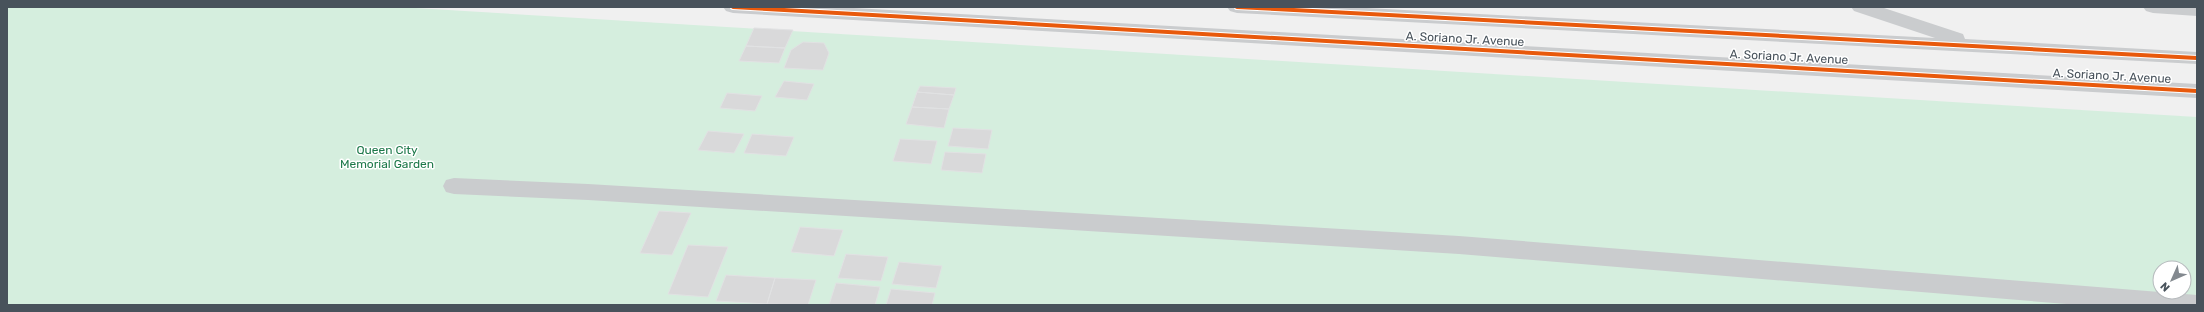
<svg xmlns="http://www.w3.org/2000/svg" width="2204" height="312" font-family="Rubik,sans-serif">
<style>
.green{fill:#d5eede;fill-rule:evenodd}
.building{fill:#d9d9da;stroke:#e1e2e3}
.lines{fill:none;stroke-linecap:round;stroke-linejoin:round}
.minor{fill:#caccce;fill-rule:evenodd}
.cycleway-casing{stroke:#fff;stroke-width:6}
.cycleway{stroke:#e8590c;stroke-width:4}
.labels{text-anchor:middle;stroke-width:3;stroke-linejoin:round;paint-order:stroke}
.street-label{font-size:12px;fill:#48525b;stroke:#fff}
.park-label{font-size:12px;fill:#1c7849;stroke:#fff}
</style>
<rect width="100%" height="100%" fill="#f0f0f0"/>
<path class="green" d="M 7,7 L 399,7 L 2197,117 L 2197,305 L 7,305 ZM 2160,268 L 2184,268 L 2184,292 L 2160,292 Z"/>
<path class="building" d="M 754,28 L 793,30 L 785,48 L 746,46 Z
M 803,42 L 824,43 L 829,53 L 823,70 L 784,68 L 791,50 Z
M 746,46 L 785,48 L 779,63 L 739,61 Z
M 784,81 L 814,84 L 807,100 L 775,97 Z
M 920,86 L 956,88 L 954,95 L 917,92 Z
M 917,92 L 954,95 L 949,109 L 912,107 Z
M 727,93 L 762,96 L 755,111 L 720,108 Z
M 912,107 L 949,109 L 944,128 L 906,124 Z
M 953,128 L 992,130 L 988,149 L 948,146 Z
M 708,131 L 744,134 L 734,153 L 698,150 Z
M 752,134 L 794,137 L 786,156 L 744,153 Z
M 900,139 L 937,141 L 931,164 L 893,161 Z
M 945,152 L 986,154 L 982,173 L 941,170 Z
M 659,211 L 691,213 L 672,255 L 640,253 Z
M 800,227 L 843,230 L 834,256 L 791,252 Z
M 688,245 L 728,247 L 708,297 L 668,294 Z
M 846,254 L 888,257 L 881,281 L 838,278 Z
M 899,262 L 942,266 L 936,288 L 892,284 Z
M 726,275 L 775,278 L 767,304 L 716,301 Z
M 775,278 L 816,280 L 808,305 L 767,304 Z
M 836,283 L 880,287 L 875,305 L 829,305 Z
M 891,289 L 935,293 L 932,305 L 886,305 Z"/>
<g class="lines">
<path class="minor" d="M 723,7 L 836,7 L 2197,84 L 2197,98 L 733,13 L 726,11 Z
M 1227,7 L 1348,7 L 1935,38 L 1854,11 L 1851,7 L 1881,7 L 1963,34 L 1965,39 L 2197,52 L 2197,64 L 1237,13 L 1230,11 Z
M 2143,7 L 2197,7 L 2197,16 L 2153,13 L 2146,11 Z
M 454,178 L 588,184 L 1459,236 L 2197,295 L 2197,305 L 2079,305 L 1459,254 L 588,200 L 454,194 L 446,192 L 443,186 L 446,180 Z"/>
<g class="cycleway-casing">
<path id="cycleway" d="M 733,7 L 2197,91
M 1237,7 L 2197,58"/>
</g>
<use href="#cycleway" class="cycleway"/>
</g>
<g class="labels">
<g class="street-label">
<text transform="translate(1465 39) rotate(3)" y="4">A. Soriano Jr. Avenue</text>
<text transform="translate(1789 57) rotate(3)" y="4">A. Soriano Jr. Avenue</text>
<text transform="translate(2112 76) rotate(3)" y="4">A. Soriano Jr. Avenue</text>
</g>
<g class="park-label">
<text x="387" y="154">Queen City<tspan x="387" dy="14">Memorial Garden</tspan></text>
</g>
</g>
<rect width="2204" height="312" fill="none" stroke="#48525b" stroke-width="16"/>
<g transform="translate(2172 280) rotate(225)"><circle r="19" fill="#ffffff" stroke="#b6babd"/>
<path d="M0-3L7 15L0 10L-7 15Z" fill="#83898f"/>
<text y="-6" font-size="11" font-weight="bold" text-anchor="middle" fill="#48525b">N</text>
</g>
</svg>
